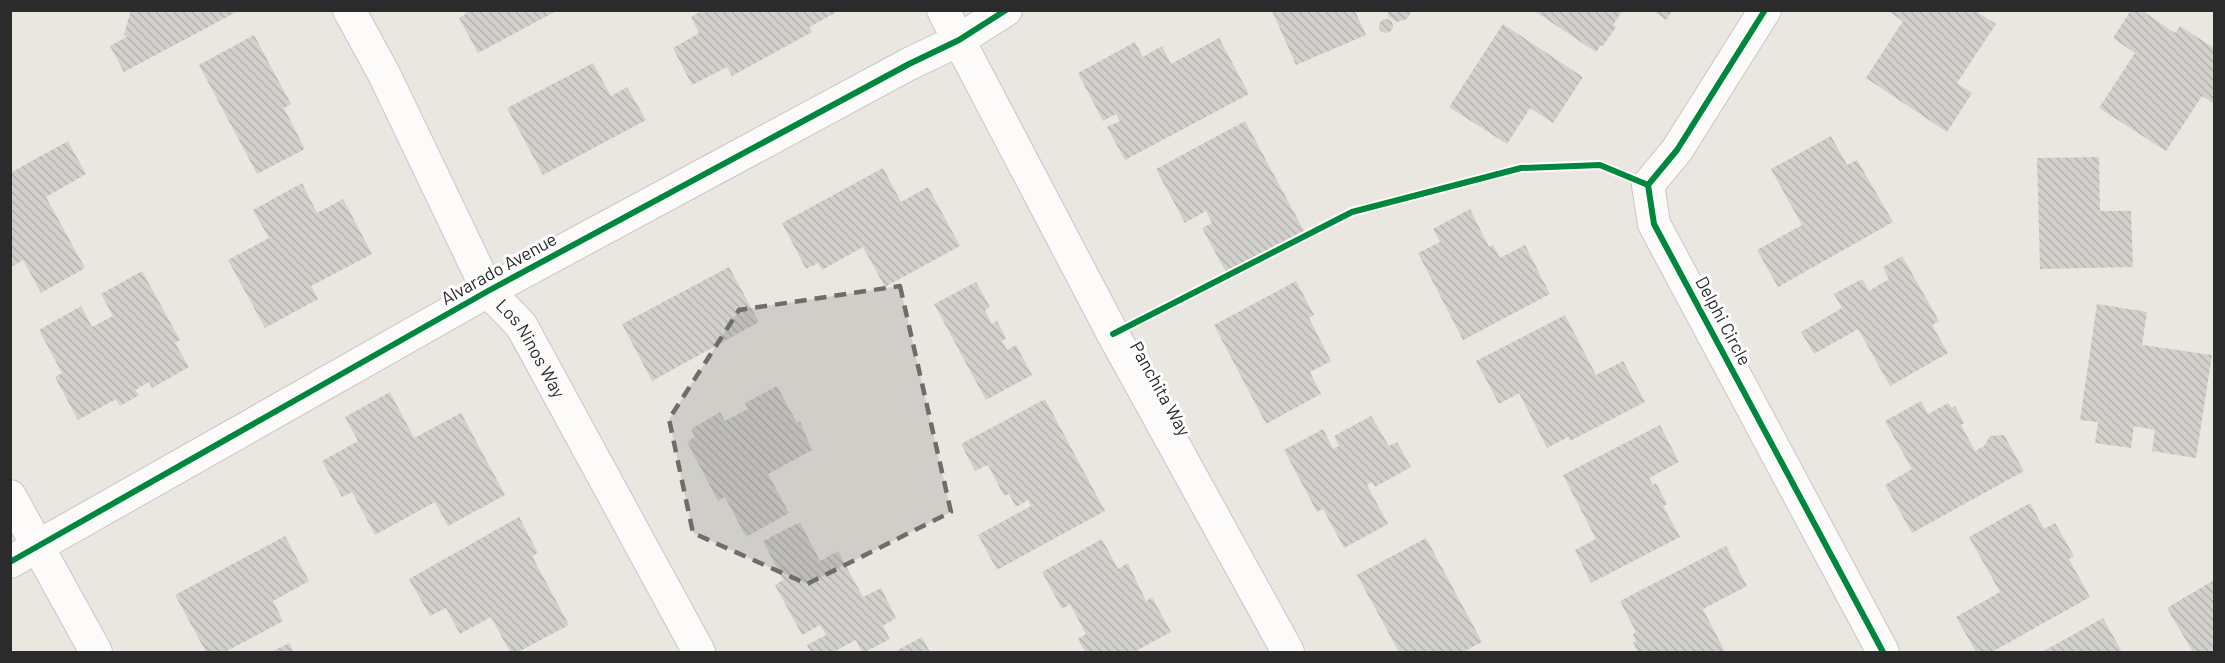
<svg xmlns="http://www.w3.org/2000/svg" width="2225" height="663" font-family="Barlow,sans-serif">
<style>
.building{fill:url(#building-back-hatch)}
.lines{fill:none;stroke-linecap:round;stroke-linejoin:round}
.minor-casing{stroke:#c7c5c6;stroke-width:34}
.minor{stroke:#fcfbfa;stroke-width:32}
.cycleway-casing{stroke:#fff;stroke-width:10}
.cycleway{stroke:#00873e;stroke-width:6}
.marked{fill:#6e6d6a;fill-opacity:0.2;stroke:#6e6d6a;stroke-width:4.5;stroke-dasharray:12 8;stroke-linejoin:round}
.labels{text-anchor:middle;stroke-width:6;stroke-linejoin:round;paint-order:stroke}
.street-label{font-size:18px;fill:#2b2b2b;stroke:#fff}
</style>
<defs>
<pattern id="building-back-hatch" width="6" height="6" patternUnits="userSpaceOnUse" patternTransform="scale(1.5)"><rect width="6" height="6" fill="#d2d0cb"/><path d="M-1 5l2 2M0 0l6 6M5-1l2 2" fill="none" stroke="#b4b3ae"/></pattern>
</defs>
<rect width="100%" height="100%" fill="#e9e7e0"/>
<path class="building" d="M 131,10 L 240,10 L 124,72 L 110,46 L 128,36 L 124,35 Z
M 464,10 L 558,10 L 478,53 L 459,18 L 466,14 Z
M 703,10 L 834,10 L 835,13 L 809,27 L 812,32 L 732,76 L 727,67 L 692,85 L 673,48 L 699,33 L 691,17 Z
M 1387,10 L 1412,10 L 1407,19 L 1397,22 L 1389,17 Z
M 1533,10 L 1623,10 L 1613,25 L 1616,27 L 1603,46 L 1601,45 L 1596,52 Z
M 1652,10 L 1673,10 L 1666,20 Z
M 1886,10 L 1974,10 L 1996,24 L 1957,83 L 1972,93 L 1947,132 L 1866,78 L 1903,21 Z
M 2131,10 L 2141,10 L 2175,33 L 2180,26 L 2214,48 L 2214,104 L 2202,96 L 2166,151 L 2099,108 L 2135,53 L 2113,38 Z
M 1272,11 L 1355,11 L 1366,35 L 1296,65 Z
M1379 26a7 7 0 1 1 14 0a7 7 0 1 1-14 0Z
M 1503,24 L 1583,77 L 1553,123 L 1530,108 L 1507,144 L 1449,107 Z
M 254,35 L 291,104 L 284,108 L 305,149 L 257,174 L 199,65 Z
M 1219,38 L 1249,94 L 1125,160 L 1107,127 L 1120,121 L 1116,114 L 1103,121 L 1078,73 L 1135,42 L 1143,57 L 1162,46 L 1171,64 Z
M 593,63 L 611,96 L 627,87 L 646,120 L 543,175 L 507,108 Z
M 1245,121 L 1304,231 L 1226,272 L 1202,228 L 1212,223 L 1206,211 L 1185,223 L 1156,169 Z
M 1831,136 L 1847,165 L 1857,160 L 1893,222 L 1778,287 L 1757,250 L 1802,225 L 1771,169 Z
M 68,141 L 86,174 L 46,197 L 85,268 L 41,293 L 23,260 L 13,266 L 10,261 L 10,173 Z
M 2099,157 L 2100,211 L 2131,211 L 2133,267 L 2040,269 L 2037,158 Z
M 883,168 L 901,202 L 928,187 L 960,246 L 885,287 L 863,247 L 822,270 L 818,263 L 806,269 L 782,223 Z
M 302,183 L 317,213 L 343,199 L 372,254 L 311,286 L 318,299 L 265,328 L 228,260 L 269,238 L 253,210 Z
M 1470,209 L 1489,247 L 1493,245 L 1500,258 L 1525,245 L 1550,294 L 1463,340 L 1418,253 L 1440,242 L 1433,229 Z
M 1902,256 L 1939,321 L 1932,325 L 1948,353 L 1890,386 L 1858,329 L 1814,354 L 1801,332 L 1842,308 L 1834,294 L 1862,279 L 1869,291 L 1889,279 L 1883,267 Z
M 729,267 L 759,322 L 652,381 L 622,324 Z
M 142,271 L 180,340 L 175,343 L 189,367 L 152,388 L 149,382 L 135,390 L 139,395 L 120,406 L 116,399 L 78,420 L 55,377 L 62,373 L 39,330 L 81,306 L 92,327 L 113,316 L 101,294 Z
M 1296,281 L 1314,315 L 1309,318 L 1331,361 L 1310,372 L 1321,394 L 1266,424 L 1214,325 Z
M 976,282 L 990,307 L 985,310 L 992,324 L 997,321 L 1006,338 L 1002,341 L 1007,350 L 1016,345 L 1032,375 L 986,400 L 934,304 Z
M 2097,304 L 2147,312 L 2142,345 L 2212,355 L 2196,458 L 2152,451 L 2155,430 L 2134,426 L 2131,448 L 2095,443 L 2098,422 L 2080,420 Z
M 1565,315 L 1596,375 L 1623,361 L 1645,402 L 1570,441 L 1568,437 L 1547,448 L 1519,393 L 1499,404 L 1476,361 Z
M 777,386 L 797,423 L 800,421 L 812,450 L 768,474 L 789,513 L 746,537 L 725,497 L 718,501 L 687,442 L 695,437 L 691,429 L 720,412 L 725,421 L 748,409 L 745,403 Z
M 390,392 L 414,438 L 461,413 L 505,495 L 448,526 L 435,502 L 375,535 L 352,492 L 342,497 L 322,461 L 358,441 L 345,417 Z
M 1045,399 L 1105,511 L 997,570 L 978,535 L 1031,506 L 1028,500 L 1016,507 L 1009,494 L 1004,496 L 988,465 L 975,471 L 961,444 Z
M 1921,401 L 1928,414 L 1948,403 L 1952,408 L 1955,406 L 1964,423 L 1961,425 L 1975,451 L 1984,446 L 1990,436 L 2004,435 L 2024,471 L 1912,533 L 1885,485 L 1912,469 L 1885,421 Z
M 1371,416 L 1389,446 L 1397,442 L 1411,467 L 1375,487 L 1372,482 L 1367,485 L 1388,524 L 1344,548 L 1323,509 L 1317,512 L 1284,450 L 1323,429 L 1333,449 L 1339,446 L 1334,436 Z
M 1660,425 L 1679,462 L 1649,478 L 1653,485 L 1656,483 L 1667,504 L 1663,506 L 1680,537 L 1591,583 L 1575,550 L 1596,539 L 1563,475 Z
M 2030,503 L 2044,529 L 2055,523 L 2074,556 L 2069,559 L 2090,597 L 1992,652 L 1976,652 L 1956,617 L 2000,592 L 1969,537 Z
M 519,517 L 538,553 L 532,556 L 569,625 L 518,652 L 510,652 L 491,617 L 460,634 L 446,608 L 430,616 L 409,579 Z
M 800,522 L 820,561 L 838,551 L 863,597 L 881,588 L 896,618 L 883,626 L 890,639 L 865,652 L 862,652 L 856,640 L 833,652 L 811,652 L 807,645 L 826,635 L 820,625 L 802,635 L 775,585 L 783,580 L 763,541 Z
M 285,536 L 309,581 L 273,601 L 283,621 L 225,652 L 206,652 L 175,595 Z
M 1426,538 L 1482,642 L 1463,652 L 1399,652 L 1357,575 Z
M 1102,539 L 1118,569 L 1128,563 L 1146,601 L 1152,597 L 1171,632 L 1134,652 L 1085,652 L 1078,639 L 1086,634 L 1070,604 L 1062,609 L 1042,572 Z
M 1726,546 L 1747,586 L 1703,609 L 1725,652 L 1638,652 L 1633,642 L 1636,641 L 1633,634 L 1636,632 L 1620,601 Z
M 2214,580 L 2214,652 L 2193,652 L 2167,608 Z
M 2103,618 L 2122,652 L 2042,652 Z
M 922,637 L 930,652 L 894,652 Z
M 289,643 L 294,652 L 271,652 Z"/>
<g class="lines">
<g class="minor-casing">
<g id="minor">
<path id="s1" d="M 349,10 L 384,74 L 488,291 L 521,325 L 699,652"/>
<path d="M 943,10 L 1113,334 L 1288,652"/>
<path d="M 1765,10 L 1677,150 L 1648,185 L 1654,224 L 1883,652"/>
<path d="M 10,496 L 96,652"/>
<path d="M 10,562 L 488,291 L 909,64 L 959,40 L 1006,10"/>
</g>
</g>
<use href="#minor" class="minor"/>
<g class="cycleway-casing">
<path id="cycleway" d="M 1765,10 L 1677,150 L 1648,185 L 1654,224 L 1883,652
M 1113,334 L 1352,212 L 1521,168 L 1600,165 L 1648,185
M 10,562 L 488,291 L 909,64 L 959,40 L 1006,10"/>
</g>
<use href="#cycleway" class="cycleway"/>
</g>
<path class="marked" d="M 900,286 L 951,512 L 807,584 L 693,533 L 669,419 L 739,310 Z"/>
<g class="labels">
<g class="street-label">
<text transform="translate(499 269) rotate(-29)" y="6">Alvarado Avenue</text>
<text transform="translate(1723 321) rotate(62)" y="6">Delphi Circle</text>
<text dy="6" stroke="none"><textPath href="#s1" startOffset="386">Los Ninos Way</textPath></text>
<text transform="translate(1160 389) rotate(61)" y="6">Panchita Way</text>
</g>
</g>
<rect width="2225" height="663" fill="none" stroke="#2b2b2b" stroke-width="24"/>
</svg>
